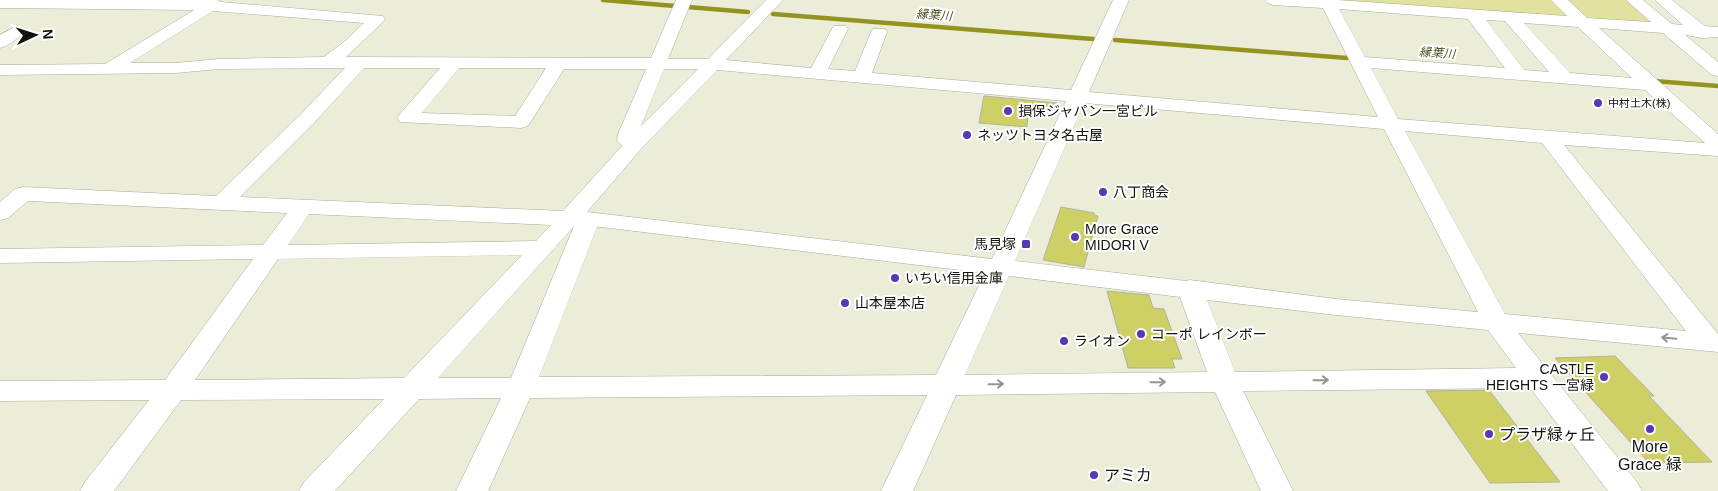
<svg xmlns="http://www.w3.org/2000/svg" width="1718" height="491" font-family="Helvetica,'Noto Sans JP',sans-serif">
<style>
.green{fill:#e1e2a0}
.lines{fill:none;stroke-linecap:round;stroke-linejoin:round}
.stream{stroke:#949320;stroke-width:4.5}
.building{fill:#cecf64;stroke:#b1b29e}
.minor-casing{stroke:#a9aa97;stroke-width:1}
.minor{fill:#fff;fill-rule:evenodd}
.oneway{stroke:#959592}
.poi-dot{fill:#5839b1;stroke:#fff;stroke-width:2}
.labels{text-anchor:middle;stroke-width:4;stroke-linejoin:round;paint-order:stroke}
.far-poi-label{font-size:11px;fill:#13130c;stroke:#fff;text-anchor:start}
.far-water-label{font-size:12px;font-style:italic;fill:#505024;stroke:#fff}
.poi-label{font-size:14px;fill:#13130c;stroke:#fff;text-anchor:start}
.near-poi-label{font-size:16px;fill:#13130c;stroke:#fff;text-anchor:start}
</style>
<rect width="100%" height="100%" fill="#ecedd9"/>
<path class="green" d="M 1329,0 L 1626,0 L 1655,26 Z"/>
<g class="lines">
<path class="stream" d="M 603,0 L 675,6
M 688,7 L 748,12
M 773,14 L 1093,39
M 1115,40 L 1347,58
M 1654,81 L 1718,86"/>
</g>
<path class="building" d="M 984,96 L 1057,103 L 1028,113 L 1027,127 L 979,123 Z
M 1061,207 L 1094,213 L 1094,215 L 1098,216 L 1084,267 L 1043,260 Z
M 1107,291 L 1149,295 L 1153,308 L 1164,309 L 1182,359 L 1172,359 L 1175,368 L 1128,368 Z
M 1615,356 L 1654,396 L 1649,396 L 1712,462 L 1649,463 L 1555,358 Z
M 1489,390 L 1560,482 L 1490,483 L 1426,391 Z"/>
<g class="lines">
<g class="minor-casing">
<path id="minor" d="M 0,0 L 217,0 L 221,2 L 383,16 L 385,19 L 383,22 L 346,57 L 651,58 L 676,0 L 692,0 L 668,59 L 708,59 L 766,0 L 783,0 L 726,60 L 811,68 L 832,29 L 834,26 L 846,26 L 848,29 L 828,69 L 855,71 L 871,32 L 873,29 L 885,29 L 887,32 L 872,73 L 1071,90 L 1113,0 L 1129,0 L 1089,92 L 1378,117 L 1323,8 L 1273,5 L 1268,3 L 1265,0 L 1338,0 L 1567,16 L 1551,0 L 1568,0 L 1587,18 L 1651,22 L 1626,0 L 1643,0 L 1672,24 L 1683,25 L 1655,0 L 1672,0 L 1705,26 L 1718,27 L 1718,37 L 1703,38 L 1685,35 L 1718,62 L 1718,76 L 1712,75 L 1663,33 L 1599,28 L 1718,134 L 1718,156 L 1564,145 L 1718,334 L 1718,352 L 1518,333 L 1637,482 L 1642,491 L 1608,491 L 1530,388 L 1243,391 L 1293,491 L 1261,491 L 1215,392 L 956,395 L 913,491 L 881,491 L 927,395 L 530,398 L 488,491 L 456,491 L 501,398 L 419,399 L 335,491 L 299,491 L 304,482 L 384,399 L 181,400 L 114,491 L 80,491 L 85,482 L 149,400 L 0,401 L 0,381 L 165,380 L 253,259 L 0,263 L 0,249 L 263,245 L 287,213 L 28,201 L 8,218 L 0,220 L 0,202 L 15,189 L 23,187 L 216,196 L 300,115 L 345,68 L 219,69 L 176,73 L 0,75 L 0,65 L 105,64 L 194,10 L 0,8 ZM 1339,9 L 1468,19 L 1505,68 L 1365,57 ZM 213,11 L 364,23 L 345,41 L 324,57 L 219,59 L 176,63 L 130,63 ZM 1486,20 L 1505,21 L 1549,72 L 1524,70 ZM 1524,23 L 1578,27 L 1632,78 L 1570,73 ZM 364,68 L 440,68 L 400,114 L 397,118 L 400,122 L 521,128 L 528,126 L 564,69 L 646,69 L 618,134 L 617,140 L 622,146 L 563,211 L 240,197 L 314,123 ZM 459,68 L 546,68 L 515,116 L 422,113 ZM 1371,68 L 1645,90 L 1705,143 L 1398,119 ZM 664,69 L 698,69 L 641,126 ZM 717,70 L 1066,101 L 992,259 L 587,212 L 641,149 ZM 1084,103 L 1384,129 L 1478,312 L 1336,299 L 1190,280 L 1186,281 L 1015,261 ZM 1405,131 L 1542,143 L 1686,331 L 1505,314 ZM 309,214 L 551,225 L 536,241 L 288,245 ZM 574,226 L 511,378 L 438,378 ZM 597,227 L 601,227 L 985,273 L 936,375 L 539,377 ZM 522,255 L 404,378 L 195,380 L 278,259 ZM 1009,276 L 1180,297 L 1207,372 L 965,375 ZM 1207,300 L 1336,315 L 1488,330 L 1516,368 L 1235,372 Z
M 15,27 L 21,29 L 23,32 C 18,39 8,46 0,48 L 0,35 Z"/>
</g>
<use href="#minor" class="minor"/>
</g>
<defs><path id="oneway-shaft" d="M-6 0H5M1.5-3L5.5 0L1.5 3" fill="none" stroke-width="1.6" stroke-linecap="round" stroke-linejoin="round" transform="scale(1.25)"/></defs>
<g class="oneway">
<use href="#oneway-shaft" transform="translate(1669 338) rotate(-175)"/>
<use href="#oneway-shaft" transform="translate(1321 380) rotate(-1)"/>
<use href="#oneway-shaft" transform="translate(1158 382) rotate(-1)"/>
<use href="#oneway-shaft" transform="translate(996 384) rotate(-1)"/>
</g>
<g class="poi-dot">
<circle cx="1598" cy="103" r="5"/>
<circle cx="1008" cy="111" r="5"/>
<circle cx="967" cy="135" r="5"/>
<circle cx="1103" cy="192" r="5"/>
<circle cx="1075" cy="237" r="5"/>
<rect x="1021" y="239" width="10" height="10" rx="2.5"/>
<circle cx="895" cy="278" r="5"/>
<circle cx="845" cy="303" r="5"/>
<circle cx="1141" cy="334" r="5"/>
<circle cx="1064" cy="341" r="5"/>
<circle cx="1604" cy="377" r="5"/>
<circle cx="1650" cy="429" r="5"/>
<circle cx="1489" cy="434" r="5"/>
<circle cx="1094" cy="475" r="5"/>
</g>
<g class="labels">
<g class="far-poi-label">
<text x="1608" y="107">中村土木(株)</text>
</g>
<g class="far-water-label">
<text transform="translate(934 15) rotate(4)" y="4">縁葉川</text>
<text transform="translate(1437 53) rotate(4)" y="4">縁葉川</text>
</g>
<g class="poi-label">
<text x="1018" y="116">損保ジャパン一宮ビル</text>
<text x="977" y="140">ネッツトヨタ名古屋</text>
<text x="1113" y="197">八丁商会</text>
<text x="1085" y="234">More Grace<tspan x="1085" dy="16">MIDORI V</tspan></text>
<text x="1016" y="249" text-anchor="end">馬見塚</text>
<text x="905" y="283">いちい信用金庫</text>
<text x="855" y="308">山本屋本店</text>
<text x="1151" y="339">コーポ レインボー</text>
<text x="1074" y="346">ライオン</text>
<text x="1594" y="374" text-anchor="end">CASTLE<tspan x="1594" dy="16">HEIGHTS 一宮緑</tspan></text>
</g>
<g class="near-poi-label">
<text x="1499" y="440">プラザ緑ヶ丘</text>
<text x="1650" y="452" text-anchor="middle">More<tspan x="1650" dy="18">Grace 緑</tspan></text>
<text x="1104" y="481">アミカ</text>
</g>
</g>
<g transform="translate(35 35) rotate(86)" stroke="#ffffff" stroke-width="4" paint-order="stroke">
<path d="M0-4L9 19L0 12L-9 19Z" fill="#13130c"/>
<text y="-8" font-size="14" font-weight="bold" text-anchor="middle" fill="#13130c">N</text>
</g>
</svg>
